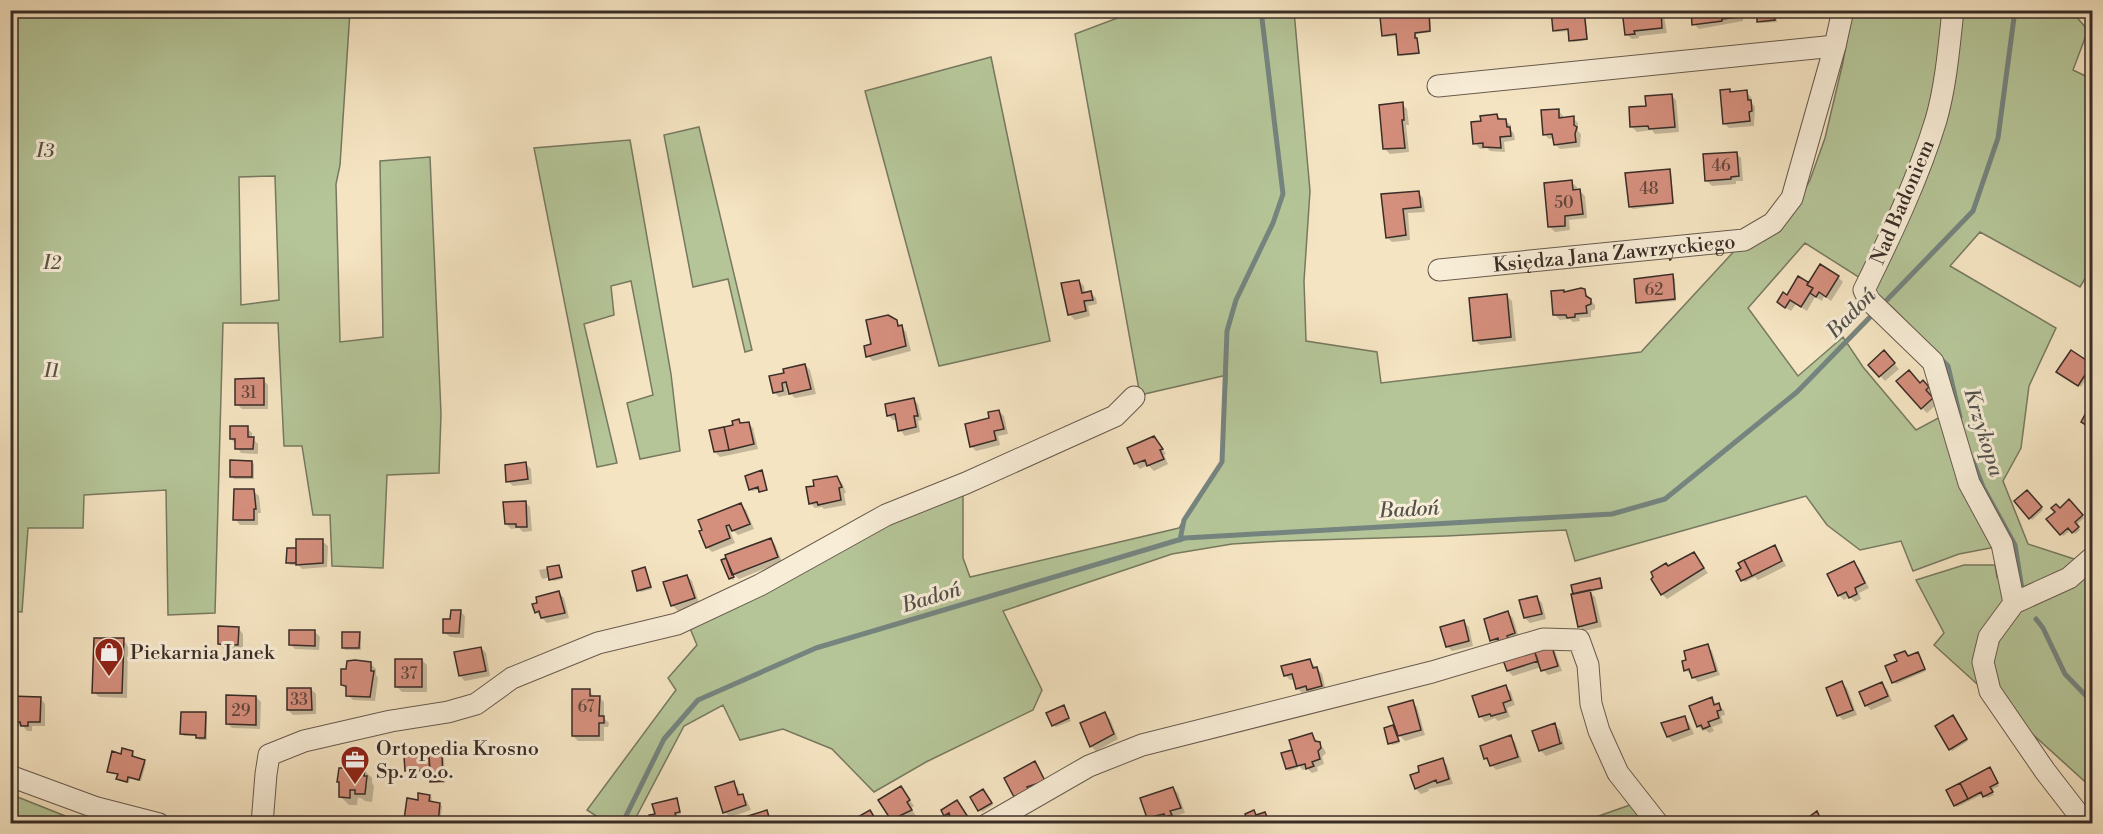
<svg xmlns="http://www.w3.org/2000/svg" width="2103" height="834" font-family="'Libre Bodoni',serif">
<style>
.green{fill:#b5c598;stroke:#777960;stroke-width:1.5;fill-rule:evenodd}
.shadow{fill:#0003}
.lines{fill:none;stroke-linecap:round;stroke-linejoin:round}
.stream{stroke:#75847f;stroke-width:5}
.building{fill:#d58f7d;stroke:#392d27;stroke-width:1.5}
.minor-casing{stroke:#685b4e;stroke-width:23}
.minor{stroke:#f8edd7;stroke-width:21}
.labels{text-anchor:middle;stroke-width:6;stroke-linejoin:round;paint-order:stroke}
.number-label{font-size:16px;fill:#60463c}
.park-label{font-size:20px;font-style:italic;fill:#585343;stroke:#f8edd7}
.street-label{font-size:20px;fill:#392d27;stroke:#f8edd7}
.poi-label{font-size:20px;fill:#392d27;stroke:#f8edd7;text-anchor:start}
.water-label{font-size:21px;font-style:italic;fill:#52514c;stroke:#f8edd7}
</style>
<rect width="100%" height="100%" fill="#f5e4c2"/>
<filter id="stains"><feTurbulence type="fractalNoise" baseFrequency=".00333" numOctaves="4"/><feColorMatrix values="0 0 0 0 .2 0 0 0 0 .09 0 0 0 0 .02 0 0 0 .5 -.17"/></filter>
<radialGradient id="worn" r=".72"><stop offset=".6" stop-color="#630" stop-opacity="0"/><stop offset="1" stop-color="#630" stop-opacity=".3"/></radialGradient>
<path class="green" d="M 11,10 L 350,11 L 340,165 L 336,184 L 340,342 L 383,337 L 380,161 L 430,157 L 441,414 L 439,473 L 387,475 L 383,568 L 332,566 L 330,515 L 313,515 L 302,446 L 284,446 L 278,323 L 223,323 L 215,613 L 168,615 L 166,490 L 84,495 L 83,528 L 28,528 L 22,612 L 11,611 ZM 275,176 L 279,300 L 241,305 L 239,177 Z
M 1136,11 L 1294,11 L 1310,191 L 1304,281 L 1306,341 L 1377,352 L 1381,383 L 1641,352 L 1738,247 L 1796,206 L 1810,180 L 1825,138 L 1843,62 L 1852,11 L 1949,11 L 1927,127 L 1860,278 L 1805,243 L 1748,308 L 1798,376 L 1843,337 L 1863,367 L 1916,430 L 1942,416 L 1996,547 L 1959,554 L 1913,571 L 1901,541 L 1860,550 L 1827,525 L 1806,496 L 1575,561 L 1566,530 L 1446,536 L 1282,541 L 1232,544 L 1172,554 L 1003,611 L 1042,690 L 1033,710 L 926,762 L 874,792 L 832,749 L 783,729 L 740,740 L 723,705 L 684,726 L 633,823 L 595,823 L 598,817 L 587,810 L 676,690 L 668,678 L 697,645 L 689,626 L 887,523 L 963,492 L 963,558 L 970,577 L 1179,528 L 1222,462 L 1227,375 L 1140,395 L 1075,34 Z
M 1961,11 L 2071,11 L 2088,30 L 2073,70 L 2092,79 L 2092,267 L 2080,287 L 1980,232 L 1950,266 L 2056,328 L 2029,386 L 2021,448 L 2003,481 L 2028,544 L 2077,560 L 2092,572 L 2092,788 L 1934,645 L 1944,633 L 1916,580 L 1964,565 L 1995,565 L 1997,577 L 2014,558 L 1978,484 L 1937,353 L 1892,307 L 1872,291 Z
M 991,57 L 1050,341 L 939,366 L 865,91 Z
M 699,127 L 752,350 L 745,352 L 728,279 L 693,287 L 664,135 Z
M 630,140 L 671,374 L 680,451 L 640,459 L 627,403 L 653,395 L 631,281 L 611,286 L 614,315 L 584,324 L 617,463 L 597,467 L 534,148 Z
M 10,794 L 83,823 L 11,823 Z
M 1633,804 L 1649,824 L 1576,824 Z"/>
<path class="shadow" d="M 1552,10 L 1585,10 L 1588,40 L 1573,42 L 1570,31 L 1556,32 L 1554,30 Z
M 1624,10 L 1663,10 L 1667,33 L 1639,36 L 1639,38 L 1632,39 L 1626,34 Z
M 1692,10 L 1743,10 L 1743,21 L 1699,29 L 1694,24 Z
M 1758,10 L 1794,10 L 1776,13 L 1777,22 L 1761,23 L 1759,21 Z
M 1428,13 L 1430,15 L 1431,32 L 1416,34 L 1420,54 L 1401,56 L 1399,54 L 1397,36 L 1385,37 L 1383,35 Z
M 1729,91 L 1732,93 L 1746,92 L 1751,97 L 1752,103 L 1755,107 L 1754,126 L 1729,128 L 1724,123 Z
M 1671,95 L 1676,100 L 1679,132 L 1655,134 L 1652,130 L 1637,132 L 1632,127 L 1648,107 Z
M 1402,104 L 1407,109 L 1409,125 L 1406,125 L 1409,152 L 1390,154 L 1384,148 Z
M 1558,110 L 1563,116 L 1563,119 L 1573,118 L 1578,123 L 1578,131 L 1581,134 L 1580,147 L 1560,149 L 1555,144 L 1554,138 L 1549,139 L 1544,134 Z
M 1497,116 L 1511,125 L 1511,130 L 1514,134 L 1515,140 L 1504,142 L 1505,152 L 1490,151 L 1487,148 L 1480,149 L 1475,143 Z
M 1736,153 L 1741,158 L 1743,181 L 1736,181 L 1736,184 L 1712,186 L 1707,181 Z
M 1669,170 L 1671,172 L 1674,204 L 1633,209 L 1630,207 Z
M 1571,182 L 1577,187 L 1577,191 L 1580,191 L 1585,196 L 1587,218 L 1569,220 L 1570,230 L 1555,232 L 1550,227 Z
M 1418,193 L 1423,198 L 1425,212 L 1408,213 L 1410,240 L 1392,242 L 1387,237 L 1383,195 Z
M 1672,276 L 1675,278 L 1676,301 L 1639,304 L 1637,302 Z
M 1838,277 L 1843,282 L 1831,301 L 1824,296 L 1822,301 L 1815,297 L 1807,311 L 1796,304 L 1791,311 L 1784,307 L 1799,278 L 1809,284 Z
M 1079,281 L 1084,286 L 1085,294 L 1091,293 L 1096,298 L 1097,304 L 1088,306 L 1090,316 L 1075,320 L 1069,314 Z
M 1584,291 L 1595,305 L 1595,309 L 1591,311 L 1591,317 L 1579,318 L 1580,321 L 1573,322 L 1570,319 L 1560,320 L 1555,315 Z
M 1507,296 L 1512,301 L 1516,341 L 1480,345 L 1475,340 Z
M 896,321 L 906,332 L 911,351 L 873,361 L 868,356 L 873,345 Z
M 1884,352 L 1899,369 L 1885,381 L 1870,365 Z
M 2071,352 L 2092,366 L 2092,369 L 2081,387 L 2060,374 Z
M 805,365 L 810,370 L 816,394 L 795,398 L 790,393 L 789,387 L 786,388 L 788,395 L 779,397 L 774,392 L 786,374 Z
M 263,380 L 268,385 L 268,409 L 242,409 L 237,404 Z
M 1923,382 L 1933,392 L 1930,396 L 1937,404 L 1927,413 L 1922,408 L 1920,385 Z
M 913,399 L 918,404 L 922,420 L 918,421 L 920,432 L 905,436 L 900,430 L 897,420 L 893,420 L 888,415 Z
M 998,411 L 1004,416 L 1008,434 L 998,436 L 1000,445 L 976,451 L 971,446 Z
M 739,421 L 742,424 L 748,423 L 753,428 L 758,449 L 720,457 L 715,452 Z
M 247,428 L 252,433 L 252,438 L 258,444 L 258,454 L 241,453 L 231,438 Z
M 1154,438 L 1166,454 L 1164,455 L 1168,464 L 1154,471 L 1148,465 L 1140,469 L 1135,463 Z
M 252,462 L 254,464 L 254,479 L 234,479 L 232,476 Z
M 526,464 L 531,469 L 532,484 L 513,486 L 508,481 Z
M 761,472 L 767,488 L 752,491 L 750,489 Z
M 837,478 L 842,483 L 846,492 L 844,494 L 846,505 L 824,509 L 822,507 L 815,508 L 810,503 Z
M 253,491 L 259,496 L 261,513 L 258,513 L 258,525 L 240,525 L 235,519 Z
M 2027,492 L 2043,510 L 2032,520 L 2016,501 Z
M 2069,501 L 2084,518 L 2076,525 L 2080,530 L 2075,534 L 2071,530 L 2063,536 L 2049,520 Z
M 525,502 L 530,507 L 532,531 L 523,532 L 519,528 L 511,529 L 506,524 Z
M 741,505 L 746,510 L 754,529 L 738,535 L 733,530 L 730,531 L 735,543 L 712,552 L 707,547 Z
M 770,539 L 775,544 L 782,562 L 739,579 L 731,572 L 734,580 L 732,580 L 723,560 Z
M 322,541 L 328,546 L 327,567 L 302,569 L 298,565 L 290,565 L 288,562 L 295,549 Z
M 1774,547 L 1779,552 L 1786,566 L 1758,580 L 1755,577 L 1745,582 L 1742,580 Z
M 1694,553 L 1708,573 L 1667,599 L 1662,594 L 1669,567 Z
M 1854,563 L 1859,568 L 1869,588 L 1859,593 L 1861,599 L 1855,602 L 1850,597 L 1844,600 L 1839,595 Z
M 559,566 L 563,579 L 553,581 L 550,577 L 543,579 L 541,577 L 539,570 Z
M 645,569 L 652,589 L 641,592 L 639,590 Z
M 687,576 L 692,581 L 699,603 L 678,611 L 673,606 L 665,583 Z
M 1599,579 L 1603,589 L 1590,592 L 1595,597 L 1602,627 L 1584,631 L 1579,626 L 1573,595 Z
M 559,593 L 564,598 L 569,618 L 547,623 L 537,613 L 547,611 L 546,608 L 537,610 L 537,613 L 534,605 L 539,604 L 538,598 Z
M 1537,597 L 1542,603 L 1546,619 L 1530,623 L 1525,618 Z
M 460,611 L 465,616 L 464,638 L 450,637 L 444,632 Z
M 1508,613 L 1513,618 L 1519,638 L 1497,645 L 1492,640 Z
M 1464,622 L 1469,627 L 1473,646 L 1452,651 L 1447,646 Z
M 238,628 L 243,634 L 243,650 L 224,649 L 219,644 Z
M 315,632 L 320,637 L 319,650 L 295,649 L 290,644 Z
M 359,634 L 361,636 L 361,650 L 345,650 L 343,647 Z
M 123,640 L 128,645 L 127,698 L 99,697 L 94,692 Z
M 1550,646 L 1555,651 L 1562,671 L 1548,675 L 1541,667 L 1513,676 L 1508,671 Z
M 1707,646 L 1712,651 L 1720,675 L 1698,682 L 1686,670 Z
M 481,648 L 486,653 L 490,676 L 465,681 L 460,676 Z
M 1918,654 L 1926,671 L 1896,684 L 1894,682 L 1908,658 Z
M 422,660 L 427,665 L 427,692 L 402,692 L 397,687 Z
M 1310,661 L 1322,674 L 1326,691 L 1313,695 L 1310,691 L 1302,693 L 1297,688 L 1295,679 L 1290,680 L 1285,675 Z
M 371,664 L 376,669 L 376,675 L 378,678 L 375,701 L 353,700 L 348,695 L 348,690 L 342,685 Z
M 1842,683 L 1847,688 L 1857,715 L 1843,720 L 1838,715 Z
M 1882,684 L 1887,689 L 1892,701 L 1871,710 L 1866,705 Z
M 1506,687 L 1511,692 L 1515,705 L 1507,708 L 1510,717 L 1498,721 L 1495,718 L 1485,722 L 1480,716 Z
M 311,689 L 316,694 L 316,714 L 293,715 L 288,710 Z
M 589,690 L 594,697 L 599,697 L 604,702 L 604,718 L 609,723 L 608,727 L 604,727 L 604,741 L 578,741 L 573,736 Z
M 256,697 L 261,702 L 260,729 L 232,728 L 227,723 Z
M 40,698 L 45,704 L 45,726 L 32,726 L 32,731 L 27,731 L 23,726 L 15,726 L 10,721 Z
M 1711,699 L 1724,710 L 1725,715 L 1721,716 L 1723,723 L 1712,727 L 1714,731 L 1709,733 L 1706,730 L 1703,731 L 1698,726 Z
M 1412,702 L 1417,707 L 1425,735 L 1405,741 L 1396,732 L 1400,743 L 1392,745 L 1390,743 L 1393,727 L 1398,732 Z
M 1063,707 L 1071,721 L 1056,727 L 1053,725 Z
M 205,714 L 207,716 L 207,740 L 199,740 L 197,736 L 184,736 L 182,734 Z
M 1104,714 L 1110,719 L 1118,739 L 1096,751 L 1091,746 Z
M 1684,718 L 1689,723 L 1694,734 L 1673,742 L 1668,737 L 1663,724 Z
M 1955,719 L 1968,741 L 1952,751 L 1950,749 Z
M 1555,725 L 1560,730 L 1565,749 L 1546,756 L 1541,751 L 1534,732 Z
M 1312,735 L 1324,749 L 1326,753 L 1322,757 L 1324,764 L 1317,767 L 1318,771 L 1312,773 L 1308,769 L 1303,770 L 1298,765 L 1298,768 L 1289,771 L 1287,769 L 1292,752 L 1295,755 Z
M 1510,737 L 1515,742 L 1522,762 L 1496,770 L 1485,758 Z
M 132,752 L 134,754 L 133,758 L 146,763 L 141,781 L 130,778 L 129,783 L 120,781 L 118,779 L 119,775 L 109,771 L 122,755 Z
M 442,756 L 444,758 L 445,783 L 434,783 L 432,781 L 431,772 L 409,773 L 406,771 Z
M 1442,760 L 1447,765 L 1453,784 L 1428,789 L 1429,791 L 1421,794 L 1416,789 L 1412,776 Z
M 1034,763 L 1039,768 L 1049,786 L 1020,801 Z
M 364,770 L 372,778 L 372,783 L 374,786 L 372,802 L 365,801 L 361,798 L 358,798 L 357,805 L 349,805 L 341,797 L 341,784 L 339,782 Z
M 1991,771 L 1999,786 L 1991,790 L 1994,795 L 1987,798 L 1983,794 L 1957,807 L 1955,805 Z
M 733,783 L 738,788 L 741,796 L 747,801 L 751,810 L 730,817 L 725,812 Z
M 901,788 L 914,806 L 911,808 L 916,816 L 897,824 L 892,819 Z
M 1173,788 L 1178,793 L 1185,813 L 1175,816 L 1176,820 L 1172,821 L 1169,818 L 1154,822 L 1148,817 Z
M 985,793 L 993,805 L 982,812 L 972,798 Z
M 430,796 L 432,798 L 431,803 L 442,806 L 440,824 L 408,822 L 406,820 L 419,801 Z
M 676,800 L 681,814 L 676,815 L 678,824 L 653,824 L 656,815 Z
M 957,802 L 962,807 L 972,823 L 954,824 L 945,815 Z
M 1817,813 L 1823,824 L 1800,824 L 1809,819 Z"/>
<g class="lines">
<path class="stream" d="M 1882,305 L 1973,211 L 1998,138 L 2015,10
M 1939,357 L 1948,366 L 1960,417
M 1973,461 L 1983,487 L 2015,545 L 2022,589
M 1180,540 L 1184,520 L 1222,462 L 1227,331 L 1236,300 L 1273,223 L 1283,194 L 1261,10
M 2036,619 L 2043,628 L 2065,674 L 2092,702
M 2092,725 L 2088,742 L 2092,751
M 622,824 L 664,739 L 698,700 L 816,648 L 1185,538 L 1612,514 L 1665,499 L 1797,392 L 1875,312"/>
</g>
<path class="building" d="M 1551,10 L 1584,10 L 1587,39 L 1569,41 L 1568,29 L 1553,31 Z
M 1622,10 L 1661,10 L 1662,28 L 1634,31 L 1635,34 L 1625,35 Z
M 1691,10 L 1739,10 L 1739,17 L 1722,19 L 1722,21 L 1692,25 Z
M 1757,10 L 1782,10 L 1774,11 L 1775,20 L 1757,22 Z
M 1429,11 L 1430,31 L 1415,33 L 1415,38 L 1417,38 L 1419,53 L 1398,55 L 1396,34 L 1382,36 L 1380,17 Z
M 1730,89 L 1730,92 L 1747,90 L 1748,100 L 1751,100 L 1752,111 L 1749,112 L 1750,121 L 1723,124 L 1720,90 Z
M 1672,94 L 1675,127 L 1649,129 L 1648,126 L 1630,127 L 1629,107 L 1646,106 L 1645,96 Z
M 1403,102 L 1404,120 L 1402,120 L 1405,148 L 1383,149 L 1379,105 Z
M 1559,109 L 1559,118 L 1574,116 L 1574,125 L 1577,127 L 1575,134 L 1576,142 L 1554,145 L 1552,134 L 1543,135 L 1541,110 Z
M 1497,114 L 1498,119 L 1506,119 L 1507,127 L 1510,127 L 1511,136 L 1500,137 L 1501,148 L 1483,147 L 1483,143 L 1473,144 L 1471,122 L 1481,121 L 1480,116 Z
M 1737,152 L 1739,176 L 1731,177 L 1731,179 L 1705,181 L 1703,154 Z
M 1670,169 L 1673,203 L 1629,207 L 1625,173 Z
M 1572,180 L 1573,190 L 1580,189 L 1583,214 L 1565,216 L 1565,226 L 1548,227 L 1544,183 Z
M 1419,191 L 1421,207 L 1403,209 L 1406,235 L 1386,238 L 1381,194 Z
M 1820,264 L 1839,276 L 1826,297 L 1819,292 L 1816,297 L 1810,293 L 1813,288 L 1807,285 Z
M 1673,274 L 1675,299 L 1636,303 L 1634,279 Z
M 1798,276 L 1808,282 L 1807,285 L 1813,288 L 1801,307 L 1790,300 L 1785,308 L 1777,302 L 1783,292 L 1787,295 Z
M 1079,280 L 1082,293 L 1091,291 L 1093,300 L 1084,301 L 1086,311 L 1068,315 L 1061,283 Z
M 1581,288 L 1585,289 L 1586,296 L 1591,299 L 1591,304 L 1586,306 L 1587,313 L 1575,314 L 1575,317 L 1567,318 L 1566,315 L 1553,315 L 1551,291 L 1564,290 L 1564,292 Z
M 1507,294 L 1511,337 L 1473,341 L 1469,298 Z
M 888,315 L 897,320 L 898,326 L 902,325 L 906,346 L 866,357 L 864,346 L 871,344 L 866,320 Z
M 1884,350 L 1895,363 L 1879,377 L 1868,365 Z
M 2071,350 L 2092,364 L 2078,386 L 2056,372 Z
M 805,364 L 811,389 L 789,394 L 786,382 L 782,383 L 783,391 L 773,393 L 769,376 L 784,373 L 783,369 Z
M 1909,370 L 1920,383 L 1923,380 L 1929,387 L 1926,390 L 1933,398 L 1921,409 L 1896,381 Z
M 264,378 L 264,405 L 235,405 L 235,379 Z
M 914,398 L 918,416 L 914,416 L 916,427 L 898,431 L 895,414 L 887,416 L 885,404 Z
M 2088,409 L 2092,412 L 2092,429 L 2081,422 Z
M 999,410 L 1004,429 L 994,431 L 996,440 L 970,447 L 965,424 L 989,418 L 988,412 Z
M 739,419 L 740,423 L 749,422 L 754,444 L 729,450 L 724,427 L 733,425 L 732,421 Z
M 230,426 L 248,426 L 248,437 L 254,437 L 253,449 L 235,449 L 235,439 L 230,439 Z
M 724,427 L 729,450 L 714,452 L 709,430 Z
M 1154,436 L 1163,449 L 1160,450 L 1164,459 L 1147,466 L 1145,460 L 1134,464 L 1127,448 Z
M 230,460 L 252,461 L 252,477 L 230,477 Z
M 526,462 L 528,479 L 506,482 L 505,465 Z
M 762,470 L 767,490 L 759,492 L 758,487 L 749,490 L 745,476 Z
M 837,476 L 842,487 L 839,488 L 841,500 L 818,505 L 817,502 L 809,504 L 806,487 L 814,486 L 813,480 Z
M 234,489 L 254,489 L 256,509 L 254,509 L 254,520 L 233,520 Z
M 2027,490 L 2042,507 L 2029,519 L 2014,501 Z
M 2069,499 L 2083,515 L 2075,522 L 2079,527 L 2072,533 L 2068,528 L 2060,535 L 2046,519 L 2055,512 L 2051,508 L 2056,504 L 2060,508 Z
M 526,501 L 527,527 L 516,527 L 516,524 L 505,524 L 503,502 Z
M 741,503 L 750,524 L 732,531 L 729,525 L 726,526 L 730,538 L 706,548 L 699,531 L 702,530 L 698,520 Z
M 771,538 L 778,557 L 732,575 L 725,555 Z
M 296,539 L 323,539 L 323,563 L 296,565 Z
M 1775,545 L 1782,561 L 1752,576 L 1744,560 Z
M 287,548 L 296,548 L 296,563 L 286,563 Z
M 1694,552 L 1704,568 L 1661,595 L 1651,579 L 1653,577 L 1651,572 L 1666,563 L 1668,566 Z
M 726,558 L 734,577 L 729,579 L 721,560 Z
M 1744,560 L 1752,576 L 1741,581 L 1736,571 L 1741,568 L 1738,563 Z
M 1854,561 L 1865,583 L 1855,588 L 1857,594 L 1849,598 L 1846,592 L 1838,596 L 1827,574 Z
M 559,565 L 562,577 L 549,580 L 547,567 Z
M 645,567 L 651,587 L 637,591 L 632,571 Z
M 687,575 L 695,598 L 671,606 L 663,582 Z
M 1600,578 L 1602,588 L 1573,594 L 1571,585 Z
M 1590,590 L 1597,622 L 1578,627 L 1571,594 Z
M 559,591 L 565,613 L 541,618 L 539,611 L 535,613 L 532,604 L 537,603 L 536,597 Z
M 1537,596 L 1542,614 L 1524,618 L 1519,600 Z
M 451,610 L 461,610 L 459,633 L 443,633 L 443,619 L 450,619 Z
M 1508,611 L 1515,633 L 1507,636 L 1509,641 L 1499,644 L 1498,638 L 1490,641 L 1484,619 Z
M 1464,620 L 1469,641 L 1446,647 L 1440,627 Z
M 218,626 L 239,627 L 238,645 L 218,644 Z
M 289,630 L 315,630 L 315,646 L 289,645 Z
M 342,632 L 360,632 L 359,648 L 342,648 Z
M 94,638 L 124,638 L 122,693 L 92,693 Z
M 1551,644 L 1558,666 L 1541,671 L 1534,650 Z
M 1708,644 L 1716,671 L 1692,678 L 1689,669 L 1684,671 L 1682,661 L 1686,660 L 1684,651 Z
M 481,647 L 486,671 L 459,676 L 454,652 Z
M 1534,650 L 1538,661 L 1507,671 L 1503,660 Z
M 1905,651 L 1908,656 L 1918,652 L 1925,669 L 1892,683 L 1885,666 L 1897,661 L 1894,655 Z
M 395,659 L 422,659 L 422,687 L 395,687 Z
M 1310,659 L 1313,668 L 1317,667 L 1322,686 L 1307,690 L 1306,686 L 1296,689 L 1292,674 L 1284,676 L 1281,666 Z
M 355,660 L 371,662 L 371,671 L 374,671 L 370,697 L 346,696 L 346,686 L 341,685 L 341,669 L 346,669 L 347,661 Z
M 1842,681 L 1853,710 L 1837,716 L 1826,688 Z
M 1882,682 L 1888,696 L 1865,706 L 1859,692 Z
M 1506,685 L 1511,700 L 1503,703 L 1506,712 L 1491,716 L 1490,714 L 1479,717 L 1472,696 Z
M 287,688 L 311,688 L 312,710 L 287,710 Z
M 572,689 L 590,689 L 590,696 L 600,696 L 599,716 L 604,716 L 604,723 L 599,723 L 599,736 L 572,736 Z
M 226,695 L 256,696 L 256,725 L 226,724 Z
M 10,696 L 41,697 L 40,722 L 28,722 L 28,726 L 21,726 L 20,722 L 10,722 Z
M 1712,697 L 1714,705 L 1719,703 L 1721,710 L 1717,711 L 1719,718 L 1708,722 L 1710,726 L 1703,729 L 1701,725 L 1697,727 L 1689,706 Z
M 1413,700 L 1421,730 L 1398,736 L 1388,707 Z
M 1064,705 L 1069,718 L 1052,726 L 1046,713 Z
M 181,712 L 206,712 L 205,738 L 196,738 L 196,735 L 180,734 Z
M 1105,712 L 1114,734 L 1090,747 L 1080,723 Z
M 1953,715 L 1967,739 L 1949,750 L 1935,726 Z
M 1685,716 L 1689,729 L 1667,737 L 1661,723 Z
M 1555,723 L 1560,743 L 1562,743 L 1539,751 L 1532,731 Z
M 1393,725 L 1399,741 L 1388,744 L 1384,728 Z
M 1312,733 L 1315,741 L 1320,742 L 1321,748 L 1318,751 L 1320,759 L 1312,762 L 1314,766 L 1306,769 L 1305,764 L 1297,766 L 1289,740 Z
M 1511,735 L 1518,757 L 1490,766 L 1487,758 L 1484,759 L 1480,746 Z
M 122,748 L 133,751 L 132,756 L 145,760 L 139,780 L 128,777 L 127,782 L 116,779 L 118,774 L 107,772 L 112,751 L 121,754 Z
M 1292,750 L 1297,766 L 1286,769 L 1281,753 Z
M 442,754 L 443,781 L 430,782 L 429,755 Z
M 429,755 L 430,770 L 405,771 L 404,756 Z
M 1443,758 L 1449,779 L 1437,783 L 1436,780 L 1415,789 L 1410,775 L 1419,772 L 1418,766 Z
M 1035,761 L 1045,781 L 1027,787 L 1028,789 L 1014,797 L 1004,778 Z
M 348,766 L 365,768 L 364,776 L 367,776 L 365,794 L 355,794 L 355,790 L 350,790 L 350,798 L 339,797 L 339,782 L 337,782 L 339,768 L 348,768 Z
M 1990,767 L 1998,783 L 1990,787 L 1993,792 L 1983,797 L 1981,792 L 1968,799 L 1960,783 Z
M 734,781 L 738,795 L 743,794 L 746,805 L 723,813 L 715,787 Z
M 1960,783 L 1968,799 L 1954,806 L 1946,790 Z
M 901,786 L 910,800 L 907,802 L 912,810 L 891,820 L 878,800 Z
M 1173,787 L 1181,808 L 1170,811 L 1172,815 L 1165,817 L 1164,814 L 1147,818 L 1140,798 Z
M 983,789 L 992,803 L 978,811 L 970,797 Z
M 418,793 L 430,795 L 429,801 L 440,803 L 438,824 L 416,824 L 416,822 L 404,820 L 407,798 L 418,800 Z
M 677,798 L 680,812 L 675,813 L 678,823 L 651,824 L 649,815 L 655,814 L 652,804 Z
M 957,800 L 968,817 L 957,824 L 952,824 L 949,813 L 944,816 L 941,810 Z
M 767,810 L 771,824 L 733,824 L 732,821 Z
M 870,810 L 876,820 L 878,819 L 880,822 L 859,824 L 856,818 Z
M 1254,810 L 1256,815 L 1265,812 L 1270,824 L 1239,824 L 1247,819 L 1245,814 Z
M 1817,811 L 1823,824 L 1813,824 L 1809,817 Z"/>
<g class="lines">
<g class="minor-casing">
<g id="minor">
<path d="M 1953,10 C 1949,47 1946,85 1936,120 C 1918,179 1891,235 1864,290 L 1869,300 L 1933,362 L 1969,483 L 2002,544 L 2014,603"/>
<path d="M 1438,86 L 1835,46"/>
<path id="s1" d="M 1439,270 L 1744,240 L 1773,223 L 1792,198 L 1835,46 L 1843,10"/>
<path d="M 10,776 L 97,808 L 159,824"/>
<path d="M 262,824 L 266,774 L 269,755 L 304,741 L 391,721 L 448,712 L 476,704 L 512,678 L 598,643 L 677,624 L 760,585 L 886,515 L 966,483 L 1115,416 L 1134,397"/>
<path d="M 988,824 L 1089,766 L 1142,745 L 1432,672 L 1543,639 L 1579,640 L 1588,665 L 1591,704 L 1599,731 L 1618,773 L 1658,824"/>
<path d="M 2086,824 L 2045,771 L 1990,691 L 1983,662 L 1989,637 L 2014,603 L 2069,578 L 2092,558"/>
</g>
</g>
<use href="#minor" class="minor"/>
</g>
<defs>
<g id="shop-pin" transform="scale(1.5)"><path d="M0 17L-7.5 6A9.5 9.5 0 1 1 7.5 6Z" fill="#8f2418" stroke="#f8edd7"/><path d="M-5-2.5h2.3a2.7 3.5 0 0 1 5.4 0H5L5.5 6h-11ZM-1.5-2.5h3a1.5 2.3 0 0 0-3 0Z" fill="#fff"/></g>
<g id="office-pin" transform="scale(1.5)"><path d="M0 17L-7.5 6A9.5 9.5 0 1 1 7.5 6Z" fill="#8f2418" stroke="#f8edd7"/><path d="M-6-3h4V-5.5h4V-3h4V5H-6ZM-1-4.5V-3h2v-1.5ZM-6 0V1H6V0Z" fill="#fff"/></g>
</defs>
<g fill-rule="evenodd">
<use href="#shop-pin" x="109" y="652"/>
<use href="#office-pin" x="355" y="760"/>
</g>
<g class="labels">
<g class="number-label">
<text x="1721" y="171">46</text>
<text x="1649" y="194">48</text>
<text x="1564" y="208">50</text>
<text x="1654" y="295">62</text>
<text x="249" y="398">31</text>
<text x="409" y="679">37</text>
<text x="299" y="705">33</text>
<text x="586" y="712">67</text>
<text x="241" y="716">29</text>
</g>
<g class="park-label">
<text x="45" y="157">I3</text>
<text x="52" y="269">I2</text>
<text x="51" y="377">I1</text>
</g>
<g class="street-label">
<text transform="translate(1902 202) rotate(-67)" y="7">Nad Badoniem</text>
<text dy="7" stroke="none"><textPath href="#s1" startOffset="176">Księdza Jana Zawrzyckiego</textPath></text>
</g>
<g class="poi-label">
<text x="130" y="659">Piekarnia Janek</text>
<text x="376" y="755">Ortopedia Krosno<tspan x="376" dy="23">Sp. z o.o.</tspan></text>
</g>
<g class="water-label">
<text transform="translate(1851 313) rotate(-46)" y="7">Badoń</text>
<text transform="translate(1984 432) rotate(73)" y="7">Krzykopa</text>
<text transform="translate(1409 509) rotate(-3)" y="7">Badoń</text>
<text transform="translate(931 597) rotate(-17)" y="7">Badoń</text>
</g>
</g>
<rect width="2103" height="834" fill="none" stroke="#f5e4c2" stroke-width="36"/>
<rect x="12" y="12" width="2079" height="810" fill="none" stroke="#392d27" stroke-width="3"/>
<rect x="18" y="18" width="2067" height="798" fill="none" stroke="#392d27" stroke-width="1.5"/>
<rect width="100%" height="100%" filter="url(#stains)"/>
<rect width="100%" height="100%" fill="url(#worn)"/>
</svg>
